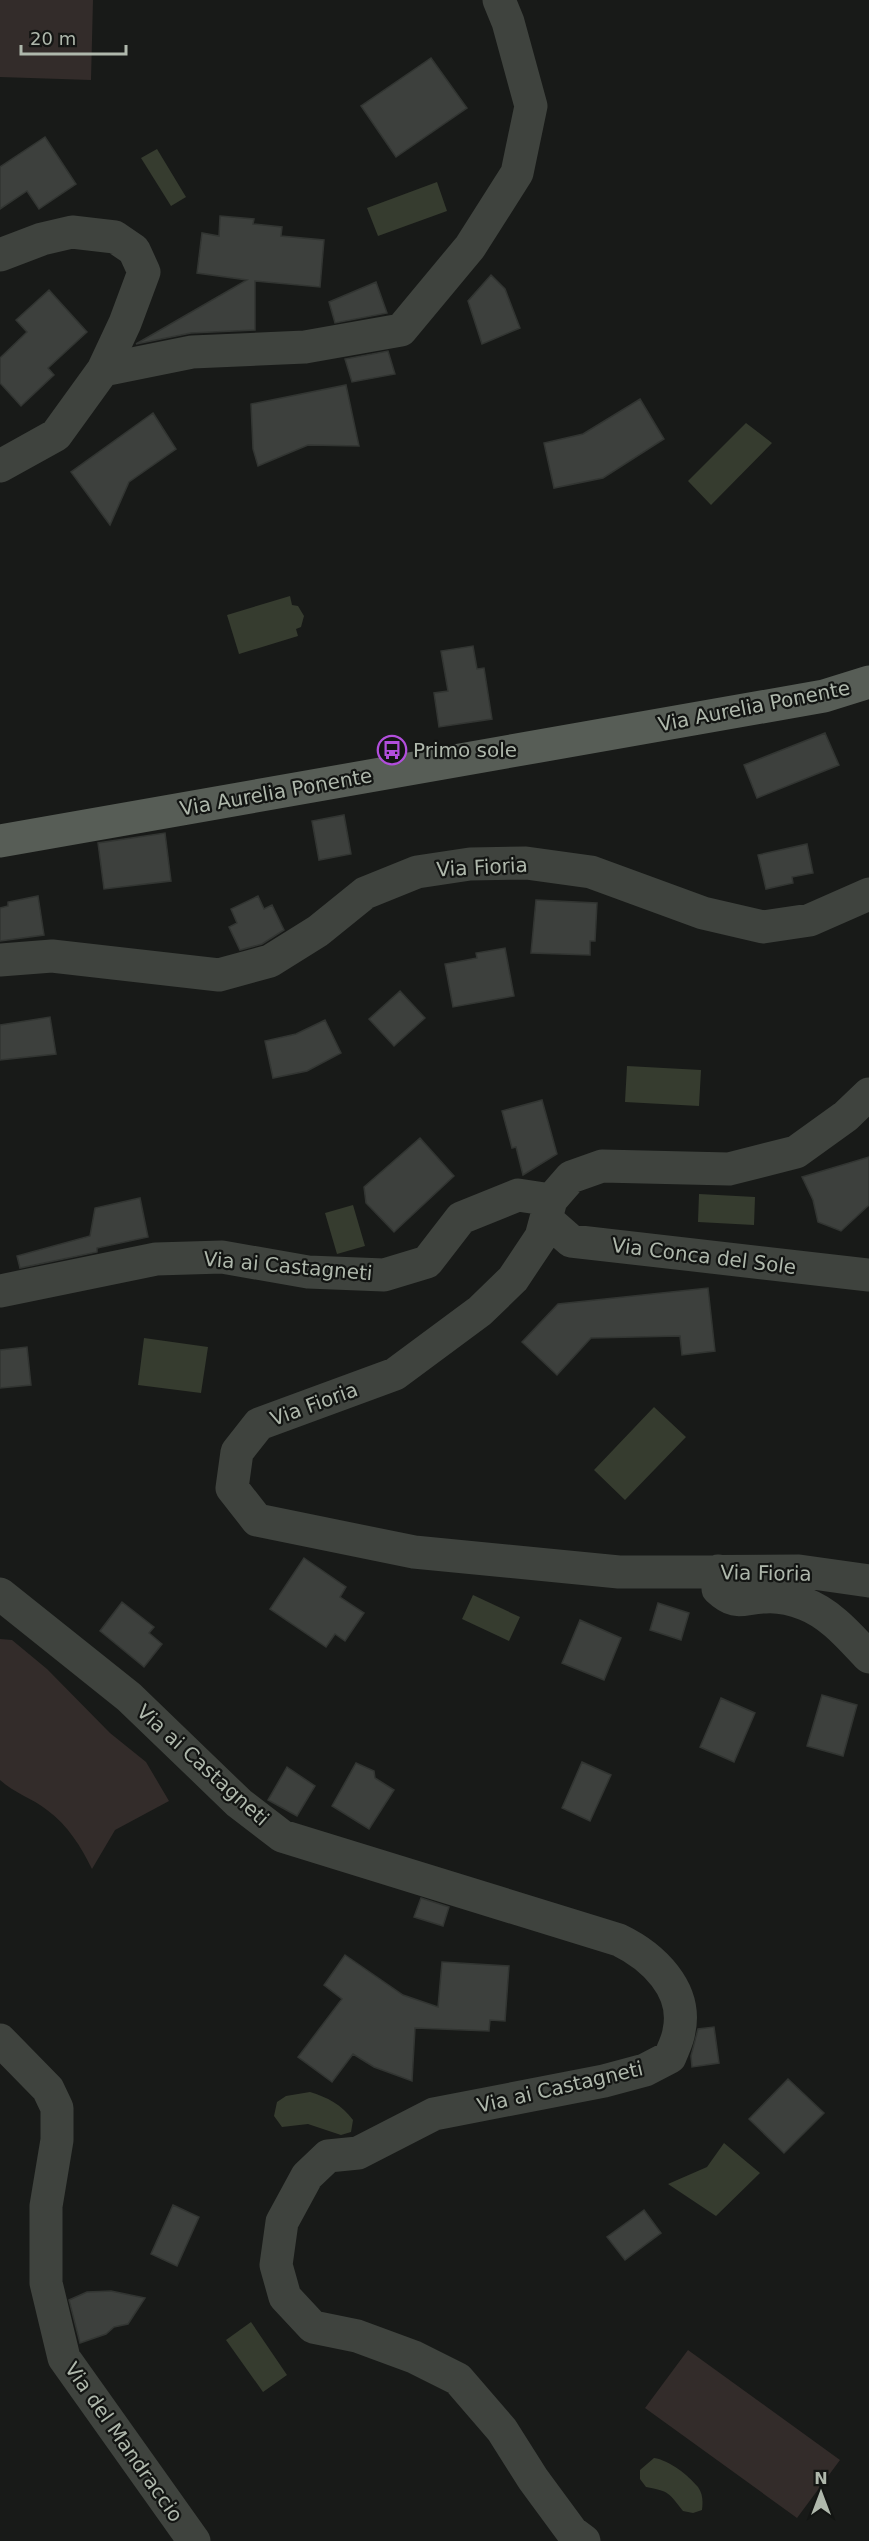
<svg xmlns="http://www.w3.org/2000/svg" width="869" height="2541" font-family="'DejaVu Sans',sans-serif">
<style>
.green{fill:#332c2a}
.water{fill:#363c2f}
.building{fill:#3d403d;stroke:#323532;stroke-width:1.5}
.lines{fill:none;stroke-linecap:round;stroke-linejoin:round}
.minor{stroke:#3f433e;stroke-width:33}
.major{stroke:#575d56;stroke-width:33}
.labels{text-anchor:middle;stroke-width:4.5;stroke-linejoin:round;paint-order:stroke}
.street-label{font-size:20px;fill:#afb8ac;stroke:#131513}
.poi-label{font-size:20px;fill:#afb8ac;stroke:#131513;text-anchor:start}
</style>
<rect width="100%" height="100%" fill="#181a18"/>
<path class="green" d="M 0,0 L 93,0 L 91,80 L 0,77 Z
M 0,1639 L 12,1640 L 47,1669 L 110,1733 L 146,1762 L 169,1801 L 115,1830 L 92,1869 C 81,1847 68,1825 47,1810 C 32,1798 14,1793 0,1780 Z
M 688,2350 L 840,2460 L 797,2518 L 645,2408 Z"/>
<path class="water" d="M 157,149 L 186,197 L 171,206 L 141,158 Z
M 437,182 L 447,211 L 378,236 L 367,208 Z
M 746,423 L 772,443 L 711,505 L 688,481 Z
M 290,596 L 292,605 L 298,606 L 304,616 L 301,627 L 296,629 L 298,636 L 239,654 L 227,615 Z
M 627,1066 L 701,1070 L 699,1106 L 625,1102 Z
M 699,1194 L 755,1197 L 754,1225 L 698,1222 Z
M 353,1205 L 365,1246 L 337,1254 L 325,1213 Z
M 144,1338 L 208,1347 L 201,1393 L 138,1385 Z
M 654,1407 L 686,1437 L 625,1500 L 594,1470 Z
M 473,1595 L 520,1617 L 509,1641 L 462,1619 Z
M 310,2092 C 327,2097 342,2105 353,2120 L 351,2132 L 341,2135 L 308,2124 L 282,2127 L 274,2116 L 277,2102 L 286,2096 Z
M 724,2143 L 760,2173 L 716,2216 L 668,2184 L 707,2167 Z
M 251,2322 L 287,2375 L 263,2392 L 226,2340 Z
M 654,2458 C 669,2460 688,2475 698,2487 C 703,2494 703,2502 702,2510 L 693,2513 L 683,2511 C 669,2493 669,2491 646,2487 L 640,2479 L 640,2470 Z"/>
<path class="building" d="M 431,58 L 467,108 L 396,157 L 361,106 Z
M 45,137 L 76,184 L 39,209 L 27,191 L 0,209 L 0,167 Z
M 220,216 L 254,219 L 253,224 L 282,227 L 281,236 L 324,240 L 320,287 L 255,281 L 255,330 L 191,333 L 136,344 L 247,280 L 197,273 L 202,233 L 219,236 Z
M 491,275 L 505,289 L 520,328 L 482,344 L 468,301 Z
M 376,282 L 387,313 L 335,323 L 329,302 Z
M 49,290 L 87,332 L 48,368 L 54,375 L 21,406 L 0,383 L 0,358 L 27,332 L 16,320 Z
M 388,351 L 395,374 L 352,382 L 345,359 Z
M 346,385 L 359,446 L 308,445 L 258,466 L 253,449 L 251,404 Z
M 640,399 L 664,439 L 603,478 L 554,488 L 544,443 L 583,434 Z
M 153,413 L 176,449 L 129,482 L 110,525 L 71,472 Z
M 473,646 L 477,669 L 484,668 L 492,719 L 439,727 L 434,693 L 448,691 L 441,651 Z
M 825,733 L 839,765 L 757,798 L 744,765 Z
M 344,815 L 351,854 L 319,860 L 312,821 Z
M 165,833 L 171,881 L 104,889 L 98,843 Z
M 807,844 L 813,873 L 792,877 L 793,883 L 766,889 L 758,855 Z
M 38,896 L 44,935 L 0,941 L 0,908 L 8,906 L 8,902 Z
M 258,896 L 264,909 L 272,905 L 284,930 L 262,944 L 240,950 L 229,927 L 237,923 L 231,909 Z
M 536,900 L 597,903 L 595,941 L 590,941 L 590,955 L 531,953 Z
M 505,948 L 514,996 L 453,1007 L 445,964 L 477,958 L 476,953 Z
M 400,991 L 425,1018 L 394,1046 L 369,1019 Z
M 50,1017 L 56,1054 L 0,1060 L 0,1025 Z
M 325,1020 L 341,1053 L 307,1071 L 273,1078 L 265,1041 L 296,1034 Z
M 542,1100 L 557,1154 L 523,1175 L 516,1147 L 512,1148 L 502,1111 Z
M 420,1138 L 454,1176 L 394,1232 L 366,1203 L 364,1187 Z
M 869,1157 L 869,1205 L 841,1231 L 818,1222 L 813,1200 L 802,1177 Z
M 140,1198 L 148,1237 L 97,1248 L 97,1252 L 20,1268 L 17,1256 L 90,1236 L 95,1208 Z
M 708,1288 L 715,1351 L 682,1355 L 680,1336 L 591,1338 L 557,1375 L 522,1342 L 558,1304 Z
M 27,1347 L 31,1385 L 0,1388 L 0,1350 Z
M 304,1558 L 346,1587 L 340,1597 L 364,1613 L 345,1641 L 335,1634 L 326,1647 L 270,1609 Z
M 122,1602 L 154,1627 L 149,1633 L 162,1644 L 144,1667 L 100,1631 Z
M 658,1603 L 689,1613 L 681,1640 L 650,1630 Z
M 580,1620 L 621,1638 L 604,1680 L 562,1663 Z
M 822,1695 L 857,1705 L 843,1756 L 807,1746 Z
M 721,1698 L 755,1713 L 734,1762 L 700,1747 Z
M 582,1762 L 611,1775 L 590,1821 L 562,1808 Z
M 356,1763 L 374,1771 L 375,1778 L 394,1790 L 369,1829 L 332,1806 Z
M 287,1767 L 315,1786 L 297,1816 L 268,1800 Z
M 421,1898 L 449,1907 L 443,1926 L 414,1917 Z
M 345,1955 L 403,1995 L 438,2007 L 442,1962 L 509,1966 L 505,2021 L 490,2020 L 489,2031 L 415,2028 L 412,2081 L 374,2067 L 353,2054 L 332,2082 L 298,2057 L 342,1999 L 324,1985 Z
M 714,2027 L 719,2063 L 692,2067 L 691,2056 L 698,2029 Z
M 788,2079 L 824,2113 L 784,2153 L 749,2119 Z
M 173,2205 L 199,2217 L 177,2266 L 151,2254 Z
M 644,2210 L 661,2233 L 625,2260 L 607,2237 Z
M 111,2291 L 145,2298 L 128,2324 L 114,2327 L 106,2334 L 80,2343 L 69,2300 L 87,2292 Z"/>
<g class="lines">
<path class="minor" d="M 0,255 L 42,239 L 72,232 L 115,237 L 134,250 L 144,272 L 125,323 L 103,370 L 56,435 L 0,466
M 103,370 L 192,352 L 305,347 L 401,330 L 470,247 L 517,173 L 531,106 L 508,22 L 499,0
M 0,960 L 52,956 L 219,975 L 270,961 L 318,931 L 365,893 L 417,872 L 470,864 L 526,863 L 591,872 L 703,913 L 763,927 L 810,920 L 869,894
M 869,1094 L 846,1116 L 796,1152 L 729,1169 L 602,1166 L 571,1177 L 551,1200 L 541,1237 L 513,1279 L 480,1311 L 395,1374 L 259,1424 L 237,1452 L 232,1488 L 257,1520 L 414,1552 L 619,1572 L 799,1571 L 869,1581
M 546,1219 L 571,1241 L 869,1275
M 0,1291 L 156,1259 L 222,1257 L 308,1272 L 384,1275 L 427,1262 L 461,1218 L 518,1195 L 551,1200
M 718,1571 L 718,1589 C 737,1607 743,1597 765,1597 C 779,1596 792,1599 805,1604 C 831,1614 850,1637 869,1657
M 0,1594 L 129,1697 L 239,1803 L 282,1836 L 619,1940 C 652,1956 688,1989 679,2031 C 678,2040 673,2049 670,2057 L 645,2070 L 604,2081 L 434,2114 L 358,2153 L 328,2156 L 307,2176 L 282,2222 L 276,2265 L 285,2297 L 313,2327 L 357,2336 L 414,2357 L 458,2379 L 502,2430 L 533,2479 L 572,2532 L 584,2541
M 0,2040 L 48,2089 L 57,2108 L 57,2140 L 46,2206 L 46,2283 L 64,2358 L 194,2541"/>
<path class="major" d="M 0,841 L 824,696 L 869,682"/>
</g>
<defs>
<g id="bus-ring" transform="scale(1.5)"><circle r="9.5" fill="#131513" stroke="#b24edc" stroke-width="1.5"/><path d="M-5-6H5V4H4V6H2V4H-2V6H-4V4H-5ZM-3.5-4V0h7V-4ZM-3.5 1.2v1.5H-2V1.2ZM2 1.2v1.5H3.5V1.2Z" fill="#b24edc"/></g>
</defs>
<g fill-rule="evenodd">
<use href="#bus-ring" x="392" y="750"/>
</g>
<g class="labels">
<g class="street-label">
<text transform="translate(754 706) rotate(-11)" y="7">Via Aurelia Ponente</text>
<text transform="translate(276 792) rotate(-10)" y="7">Via Aurelia Ponente</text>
<text transform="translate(482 867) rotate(-3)" y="7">Via Fioria</text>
<text transform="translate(704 1256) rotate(7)" y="7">Via Conca del Sole</text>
<text transform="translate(288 1266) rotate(5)" y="7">Via ai Castagneti</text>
<text transform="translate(314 1404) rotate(-20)" y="7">Via Fioria</text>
<text transform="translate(766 1573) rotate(1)" y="7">Via Fioria</text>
<text transform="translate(203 1765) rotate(42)" y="7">Via ai Castagneti</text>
<text transform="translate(560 2087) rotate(-13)" y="7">Via ai Castagneti</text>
<text transform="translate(124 2442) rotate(55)" y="7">Via del Mandraccio</text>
</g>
<g class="poi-label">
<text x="413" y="757">Primo sole</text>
</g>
</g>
<g transform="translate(821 2493)" stroke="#131513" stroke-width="4.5" paint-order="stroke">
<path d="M0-4.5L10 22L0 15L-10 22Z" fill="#afb8ac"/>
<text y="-9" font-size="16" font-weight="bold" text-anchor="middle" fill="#afb8ac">N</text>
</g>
<path d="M21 45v9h105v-9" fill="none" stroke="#afb8ac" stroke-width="3"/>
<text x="30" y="45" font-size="18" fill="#afb8ac" stroke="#131513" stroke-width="4.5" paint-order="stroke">20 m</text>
</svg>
